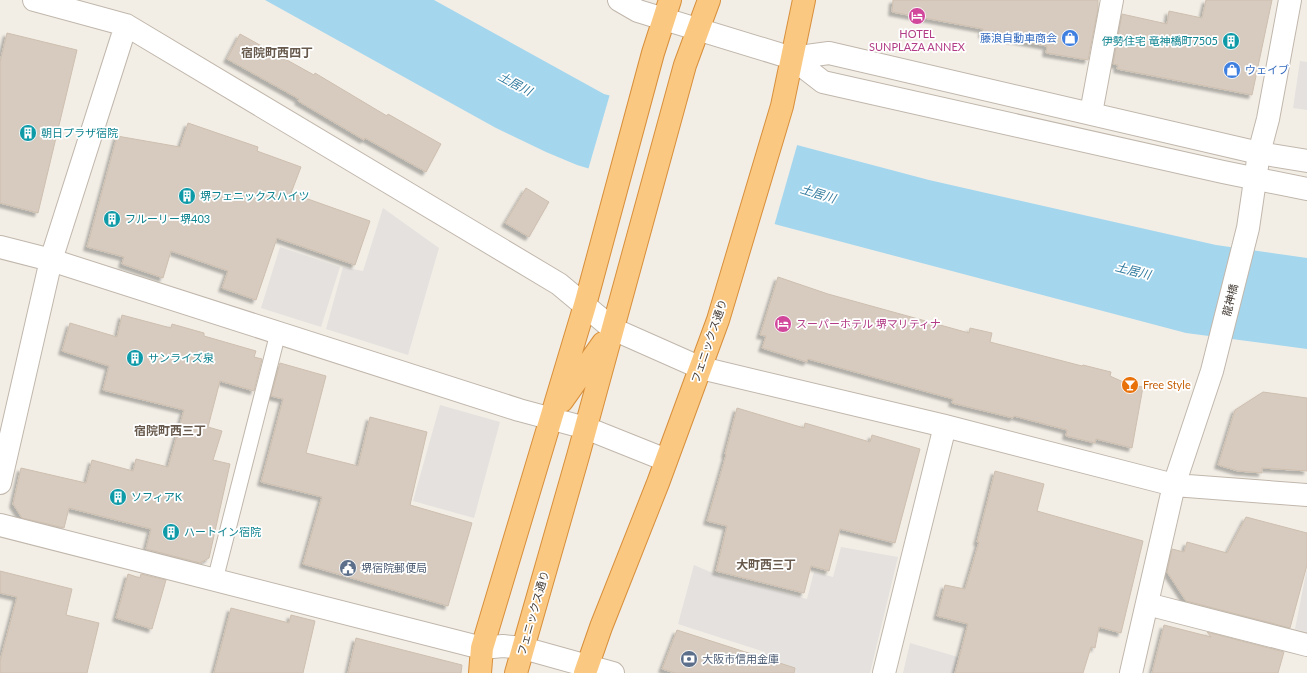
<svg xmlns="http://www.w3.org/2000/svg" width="1307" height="673" font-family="Lato,'Noto Sans JP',sans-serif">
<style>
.parking{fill:#e4e1de}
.water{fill:#a4d6ee}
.pier{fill:#f2eee6}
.building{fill:#d7cbbf;stroke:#cebfaf;filter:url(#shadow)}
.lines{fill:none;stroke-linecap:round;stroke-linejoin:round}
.service-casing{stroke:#c1b7ac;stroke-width:17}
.minor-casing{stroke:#c1b7ac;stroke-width:24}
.tertiary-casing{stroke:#c1b7ac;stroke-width:24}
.trunk-casing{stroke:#d88f3b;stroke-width:24}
.service{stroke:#fff;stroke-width:15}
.minor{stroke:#fff;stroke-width:22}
.tertiary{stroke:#fff;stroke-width:22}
.trunk{stroke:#fac881;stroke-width:22}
.labels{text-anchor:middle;stroke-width:3.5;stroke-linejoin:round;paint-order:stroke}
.hotel-label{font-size:11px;fill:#b23c85;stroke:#fff}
.shop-label{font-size:11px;fill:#366cbe;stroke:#fff;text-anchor:end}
.culture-label{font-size:11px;fill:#0d838f;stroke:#fff;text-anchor:start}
.street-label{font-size:11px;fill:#453d36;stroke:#fff}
.food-label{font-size:11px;fill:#c56008;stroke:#fff;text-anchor:start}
.service-label{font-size:11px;fill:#4e5e75;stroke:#fff;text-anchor:start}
.neighbourhood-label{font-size:12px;font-weight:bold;fill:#675a4d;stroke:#fff}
.water-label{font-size:12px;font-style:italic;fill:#2f799d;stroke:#fff}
</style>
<defs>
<filter id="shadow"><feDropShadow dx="-3.5" dy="3.5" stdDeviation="1" flood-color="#0004"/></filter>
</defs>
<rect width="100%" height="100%" fill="#f2eee6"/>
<path class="parking" d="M 1300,61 L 1307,62 L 1307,110 L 1293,108 Z
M 383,208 L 439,248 L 408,355 L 326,329 L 343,267 L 363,271 Z
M 280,247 L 340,267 L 321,327 L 261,308 Z
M 440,405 L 500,422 L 474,518 L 413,501 Z
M 841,547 L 898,557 L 870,673 L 761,673 L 765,652 L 678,624 L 694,565 L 722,577 L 807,599 L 814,572 L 833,577 Z
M 1307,568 L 1307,632 L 1295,629 Z
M 910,643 L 958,657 L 954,673 L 903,673 Z"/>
<path class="water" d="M 265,0 L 434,0 L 604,94 L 929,180 L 1216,245 L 1307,258 L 1307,349 L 1186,333 L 778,225 L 577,165 L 546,152 L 496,128 Z"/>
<path class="pier" d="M 610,94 L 798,142 L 774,226 L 588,170 Z"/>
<path class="building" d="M 893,0 L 1098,0 L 1098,9 L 1088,60 L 1046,53 L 1047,46 L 982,34 L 983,29 L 892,12 Z
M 1206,0 L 1272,0 L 1252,95 L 1117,69 L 1118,65 L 1113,64 L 1122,14 L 1167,24 L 1169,11 L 1202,18 Z
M 7,33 L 77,50 L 38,213 L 0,203 L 0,62 Z
M 240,34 L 314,75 L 315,73 L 387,116 L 388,114 L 441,144 L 426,172 L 365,138 L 364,140 L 298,101 L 299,99 L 227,59 Z
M 188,123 L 258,147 L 257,151 L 301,167 L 291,193 L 370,221 L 355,265 L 277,238 L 256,300 L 222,288 L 228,271 L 171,251 L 163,278 L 122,264 L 124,257 L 87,247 L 117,136 L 180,147 Z
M 526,188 L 549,202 L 529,237 L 505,223 Z
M 778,277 L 828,294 L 969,333 L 970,328 L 992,333 L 990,342 L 1082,366 L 1083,365 L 1111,372 L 1110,376 L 1130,385 L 1143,387 L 1132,448 L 1096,439 L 1095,443 L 1066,436 L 1067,430 L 1014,416 L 1013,418 L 952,403 L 953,399 L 808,359 L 807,362 L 762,348 L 766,336 L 760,335 Z
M 122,315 L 171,328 L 172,324 L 204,333 L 204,336 L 256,351 L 254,357 L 262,359 L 254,391 L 220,381 L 208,427 L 222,431 L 213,460 L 230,464 L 209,558 L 200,563 L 146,549 L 151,529 L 69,508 L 64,528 L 22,518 L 13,504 L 21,468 L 86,483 L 92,460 L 133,471 L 136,459 L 168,467 L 184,410 L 103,390 L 109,366 L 62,351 L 70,323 L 117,337 Z
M 280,363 L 326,376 L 306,453 L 358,466 L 370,417 L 427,432 L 410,505 L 472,523 L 448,606 L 303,564 L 322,497 L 261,482 L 283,399 L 271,396 Z
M 1263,392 L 1307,398 L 1307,471 L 1262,468 L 1262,473 L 1238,471 L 1218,465 L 1235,410 Z
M 737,408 L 804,428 L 805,423 L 870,442 L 872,435 L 920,449 L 895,543 L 840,529 L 829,571 L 811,566 L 804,593 L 716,571 L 727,526 L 707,521 L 726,455 L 725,454 Z
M 995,471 L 1044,484 L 1037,511 L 1143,541 L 1121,633 L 1099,627 L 1095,648 L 1091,647 L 1083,673 L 955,673 L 968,624 L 937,616 L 945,585 L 965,589 L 979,542 L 977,542 Z
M 1246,517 L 1307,533 L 1307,565 L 1290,628 L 1186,601 L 1167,572 L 1172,549 L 1184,552 L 1187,542 L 1227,553 Z
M 0,571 L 72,589 L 66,615 L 99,623 L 87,673 L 0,673 L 0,661 L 17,597 L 0,593 Z
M 128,574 L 140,578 L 141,574 L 166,580 L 152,629 L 116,618 Z
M 231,608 L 289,623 L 291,615 L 315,621 L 303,673 L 214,673 Z
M 1164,625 L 1211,637 L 1207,632 L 1284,652 L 1278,673 L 1152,673 Z
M 677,630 L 795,668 L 794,673 L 675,673 L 662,669 Z
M 356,638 L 462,665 L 461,673 L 348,673 Z"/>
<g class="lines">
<g class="service-casing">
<path id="service" d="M 215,580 L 278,333"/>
</g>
<g class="minor-casing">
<path id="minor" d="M 34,0 L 126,25 L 559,284 L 613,329 L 701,368 L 945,426 L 1174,485 L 1307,495
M 1091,113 L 1112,0
M 0,247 L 51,260 L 519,410 L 586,428 L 666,460
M 0,483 L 51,260 L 126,25
M 0,525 L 482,648 L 503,646 L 523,648 L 613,673
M 1147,604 L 1307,645
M 884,673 L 945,426
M 1131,673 L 1174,485 L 1212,371 L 1248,228 L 1259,153 L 1268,119 L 1290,0"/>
</g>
<g class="tertiary-casing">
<path id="tertiary" d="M 619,0 L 638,11 L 792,58 L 823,82 L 1223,172 L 1307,189
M 792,58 L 829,53 L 1259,153 L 1307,161"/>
</g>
<g class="trunk-casing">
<path id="trunk" d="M 562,401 L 603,343
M 480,673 L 482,648 L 585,305 L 653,53 L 670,0
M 516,673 L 578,456 L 685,65 L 709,0
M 585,673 L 601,627 L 658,483 L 718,320 L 782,106 L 804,0"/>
</g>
<use href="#service" class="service"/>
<use href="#minor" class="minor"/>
<use href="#tertiary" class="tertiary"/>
<use href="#trunk" class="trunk"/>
</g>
<defs>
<g id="hotel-disc" transform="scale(0.9)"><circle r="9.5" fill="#d1479c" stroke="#fff"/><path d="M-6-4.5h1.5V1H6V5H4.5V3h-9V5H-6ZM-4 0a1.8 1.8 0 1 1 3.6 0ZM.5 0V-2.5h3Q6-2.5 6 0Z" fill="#fff"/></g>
<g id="shop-disc" transform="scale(0.9)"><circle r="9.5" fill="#3f7fe0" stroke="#fff"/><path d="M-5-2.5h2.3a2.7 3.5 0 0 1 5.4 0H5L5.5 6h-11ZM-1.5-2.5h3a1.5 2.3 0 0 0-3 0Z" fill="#fff"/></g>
<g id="building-disc" transform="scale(0.9)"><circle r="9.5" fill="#0f9aa8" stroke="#fff"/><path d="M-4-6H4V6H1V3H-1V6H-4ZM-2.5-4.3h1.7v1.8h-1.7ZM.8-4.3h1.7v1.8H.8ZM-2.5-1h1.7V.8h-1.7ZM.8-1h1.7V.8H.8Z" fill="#fff"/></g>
<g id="bar-disc" transform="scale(0.9)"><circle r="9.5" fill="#e8710a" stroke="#fff"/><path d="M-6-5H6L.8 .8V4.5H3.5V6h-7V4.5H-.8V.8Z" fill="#fff"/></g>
<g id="civic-disc" transform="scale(0.9)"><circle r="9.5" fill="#5c6f8a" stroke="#fff"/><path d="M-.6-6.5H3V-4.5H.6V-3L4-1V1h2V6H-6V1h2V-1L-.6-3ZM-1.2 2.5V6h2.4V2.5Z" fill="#fff"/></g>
<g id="bank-disc" transform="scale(0.9)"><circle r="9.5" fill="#5c6f8a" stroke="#fff"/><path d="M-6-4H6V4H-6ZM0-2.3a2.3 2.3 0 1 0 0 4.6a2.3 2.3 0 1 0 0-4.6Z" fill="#fff"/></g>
</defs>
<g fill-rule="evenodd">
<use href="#hotel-disc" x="917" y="16"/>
<use href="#shop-disc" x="1070" y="38"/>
<use href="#building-disc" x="1231" y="41"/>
<use href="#shop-disc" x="1232" y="70"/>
<use href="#building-disc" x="28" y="133"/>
<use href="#building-disc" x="187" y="196"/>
<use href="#building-disc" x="112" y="219"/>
<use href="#hotel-disc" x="783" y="324"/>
<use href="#building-disc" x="135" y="358"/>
<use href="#bar-disc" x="1130" y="385"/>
<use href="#building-disc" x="118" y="497"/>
<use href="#building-disc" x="171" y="532"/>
<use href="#civic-disc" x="348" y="568"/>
<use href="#bank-disc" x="689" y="659"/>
</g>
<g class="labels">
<g class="hotel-label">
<text x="917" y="38">HOTEL<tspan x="917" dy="13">SUNPLAZA ANNEX</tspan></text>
<text x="796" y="328" text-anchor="start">スーパーホテル 堺マリティナ</text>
</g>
<g class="shop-label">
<text x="1057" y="42">藤浪自動車商会</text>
<text x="1245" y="74" text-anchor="start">ウェイブ</text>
</g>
<g class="culture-label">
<text x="1218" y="45" text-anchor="end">伊勢住宅 竜神橋町7505</text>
<text x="41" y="137">朝日プラザ宿院</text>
<text x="200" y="200">堺フェニックスハイツ</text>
<text x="125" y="223">フルーリー堺403</text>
<text x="148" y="362">サンライズ泉</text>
<text x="131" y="501">ソフィアK</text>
<text x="184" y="536">ハートイン宿院</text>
</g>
<g class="street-label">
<text transform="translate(1230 300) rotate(-76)" y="4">龍神橋</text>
<text transform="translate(709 341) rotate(-71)" y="4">フェニックス通り</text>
<text transform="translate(533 613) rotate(-74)" y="4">フェニックス通り</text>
</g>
<g class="food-label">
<text x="1143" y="389">Free Style</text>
</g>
<g class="service-label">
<text x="361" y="572">堺宿院郵便局</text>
<text x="702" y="663">大阪市信用金庫</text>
</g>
<g class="neighbourhood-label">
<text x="277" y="57">宿院町西四丁</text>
<text x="170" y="435">宿院町西三丁</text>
<text x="766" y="569">大町西三丁</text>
</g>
<g class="water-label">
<text transform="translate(515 84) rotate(28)" y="4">土居川</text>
<text transform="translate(818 194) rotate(17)" y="4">土居川</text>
<text transform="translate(1133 271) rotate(14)" y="4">土居川</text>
</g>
</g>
</svg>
